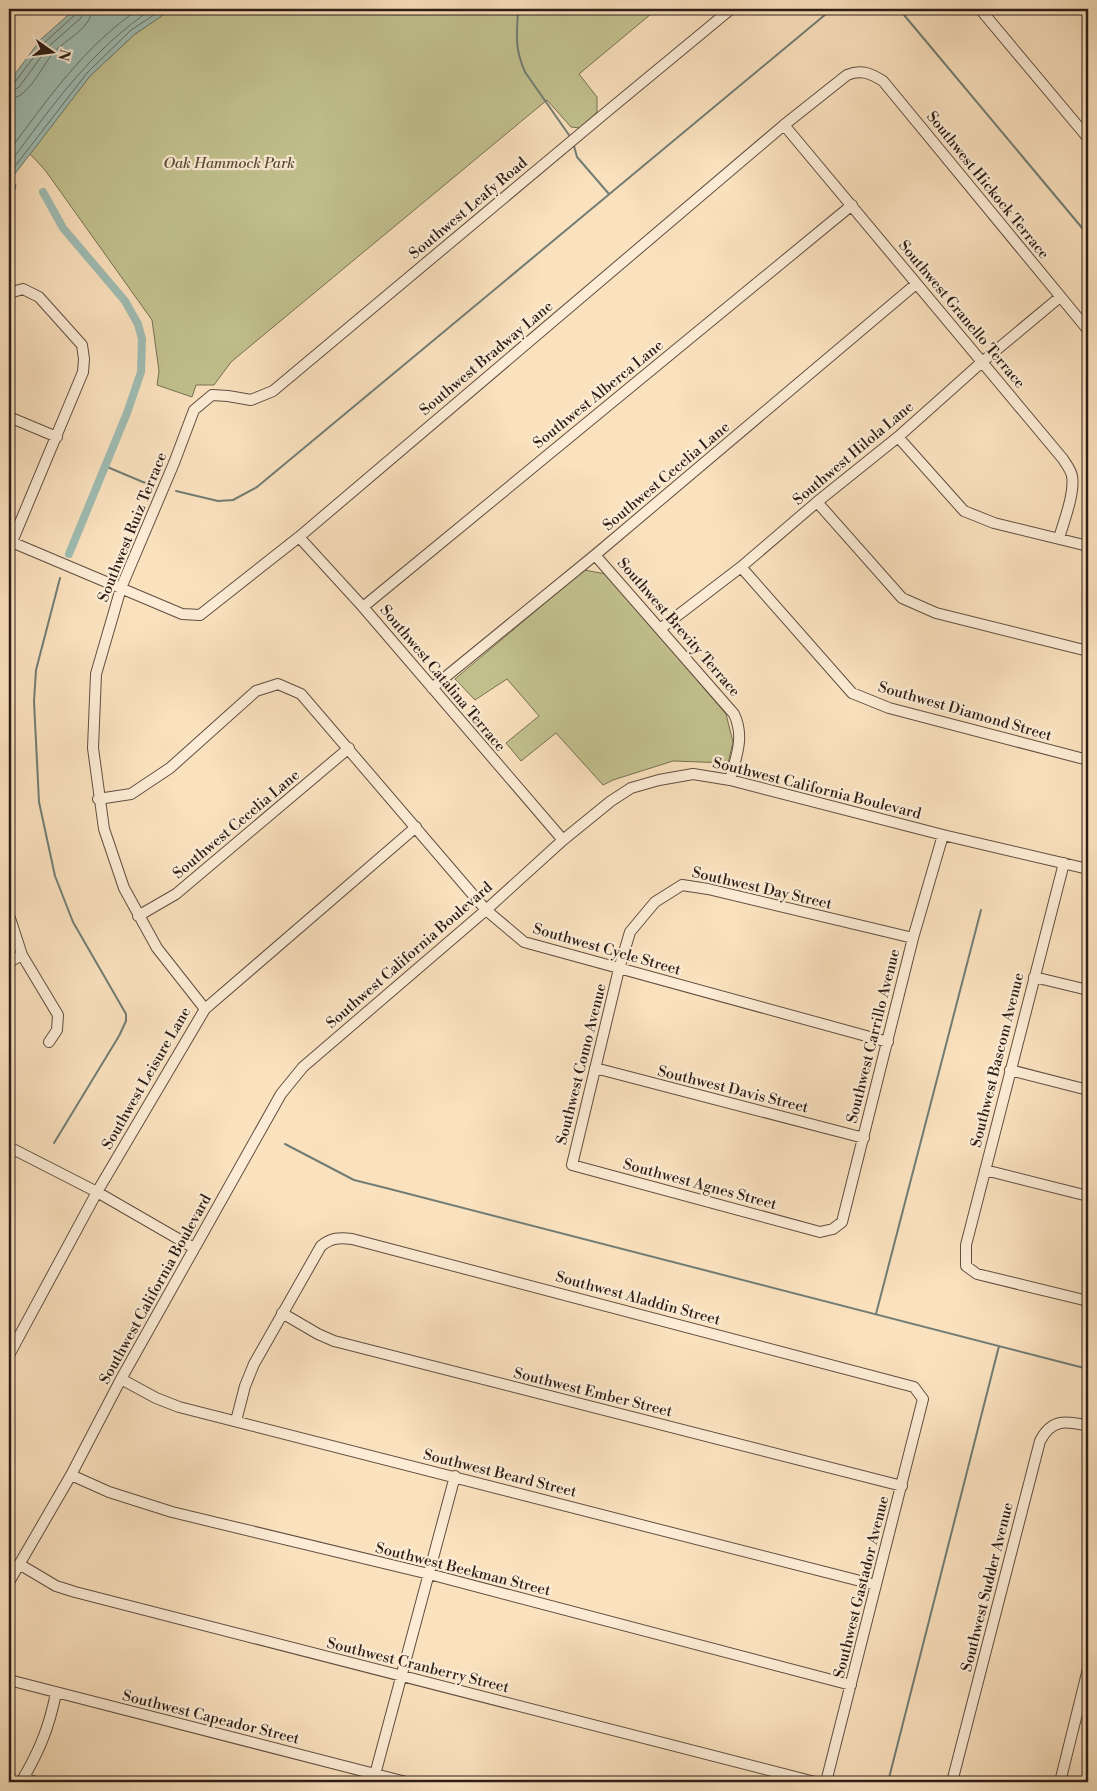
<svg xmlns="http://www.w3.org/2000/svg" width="1097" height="1791" font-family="'Libre Bodoni',serif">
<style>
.green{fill:#c2c28f;stroke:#777053}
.water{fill:#9fbdb4;stroke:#717d75}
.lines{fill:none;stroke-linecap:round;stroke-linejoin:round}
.shore{stroke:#666d66;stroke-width:1}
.stream{stroke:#717d75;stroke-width:2}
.canal{stroke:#9fbdb4;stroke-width:8}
.minor-casing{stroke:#604e41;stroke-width:12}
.minor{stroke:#fcecd5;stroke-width:10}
.labels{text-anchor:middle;stroke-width:4.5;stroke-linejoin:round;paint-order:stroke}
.park-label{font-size:15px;font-style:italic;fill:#594f3b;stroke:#fcecd5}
.street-label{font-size:15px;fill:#2c1d17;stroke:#fcecd5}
</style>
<rect width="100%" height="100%" fill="#fbe2bf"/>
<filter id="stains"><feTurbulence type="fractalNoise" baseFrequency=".004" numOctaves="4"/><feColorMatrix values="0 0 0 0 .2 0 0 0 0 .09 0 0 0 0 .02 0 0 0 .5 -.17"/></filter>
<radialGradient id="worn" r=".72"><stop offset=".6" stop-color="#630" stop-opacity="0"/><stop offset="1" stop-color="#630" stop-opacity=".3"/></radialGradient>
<path class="green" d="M 172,9 L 657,9 L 579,74 L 597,97 L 597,112 L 580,128 L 571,127 L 547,100 L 231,362 L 214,385 L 196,385 L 192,397 L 157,385 L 159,371 L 152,320 L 45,170 L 30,154 L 90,76 L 135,34 Z
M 584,570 L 606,574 L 726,714 L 733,742 L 728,763 L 673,761 L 613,780 L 603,785 L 556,733 L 521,761 L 506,743 L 539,716 L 507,679 L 475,700 L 455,679 Z"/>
<path class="water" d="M 75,9 L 172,9 L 135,34 L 90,76 L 11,179 L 16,185 L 15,190 L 9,195 L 9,82 L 41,39 Z"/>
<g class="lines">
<path class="shore" d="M 9,84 L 15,82 L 45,42 L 76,14 L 78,9
M 9,91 L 14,90 L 19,87 L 49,46 L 81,18 L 84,9
M 9,98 C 14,98 19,97 23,93 C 36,82 43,65 54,52 C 66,39 91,29 92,9
M 9,151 C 47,100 85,45 139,9
M 9,164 C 52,106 91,50 152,9
M 9,174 L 87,73 L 131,30 L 163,9"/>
<path class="stream" d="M 518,9 C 517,35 514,47 525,72 L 569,135
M 899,9 L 1088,235
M 574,146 L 577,157 L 609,194
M 105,466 L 150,485
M 176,491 L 218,501 L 233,500 L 257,487 L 832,9
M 54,1143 L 119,1036 L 126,1021 L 126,1014 L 73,922 L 55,876 L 39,802 L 34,701 L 36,670 L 60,578
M 285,1144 L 354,1180 L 386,1188 L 1088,1369
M 876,1314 L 981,910
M 888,1782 L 999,1346"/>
<path class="canal" d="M 43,192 L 63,228 L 125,301 L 138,324 L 142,339 L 141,372 L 127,413 L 69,554"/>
<g class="minor-casing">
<path id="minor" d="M 980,9 L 1088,138
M 784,125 L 1063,459 C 1066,464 1071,470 1072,476 C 1075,493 1064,521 1059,538
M 9,293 L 23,289 L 39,297 L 82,345 L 84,359 L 83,372 L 9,549
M 9,417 L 57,437
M 898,437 L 964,511 L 994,523 L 1088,546
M 817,502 L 902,598 L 936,613 L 1088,651
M 299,537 L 363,607 L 563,840
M 9,541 L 182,614 L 200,615 L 299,537 L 784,125 L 847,75 C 861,69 870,73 883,81 L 1088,330
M 595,555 L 734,714 C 745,737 736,757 730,780
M 741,567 L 852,693 L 889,708 L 1088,760
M 363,607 L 852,205
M 660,629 L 741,567 L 817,502 L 898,437 L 982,362 L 1060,297
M 432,688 L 595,555 L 916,284
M 98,799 L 131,794 L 170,768 L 256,691 L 278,684 L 301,694 L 486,910 L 524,942 L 888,1042
M 1064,863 L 966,1245 L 966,1266 L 977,1274 L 1088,1301
M 9,915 L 22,955 L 58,1015 L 57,1030 L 49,1042
M 138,916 L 176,894 L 349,748
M 913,938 L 708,889 L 682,885 L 655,902 L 630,932 L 619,969 L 572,1165 L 820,1232 L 833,1229 L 842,1222 L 913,938 L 943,835
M 9,962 L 22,955
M 1034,977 L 1088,990
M 205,1009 L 157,948 L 124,888 L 104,829 L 93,748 L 96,674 L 121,588 L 174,463 L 194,410 L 212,395 L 228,396 L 251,400 L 273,391 L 604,114 L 731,9
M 595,1068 L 864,1138
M 1010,1070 L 1088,1090
M 9,1147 L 97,1192 L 194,1248
M 985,1170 L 1088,1196
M 282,1313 L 318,1334 L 334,1341 L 902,1486
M 9,1355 L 97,1192 L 205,1009 L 416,827
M 121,1379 L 156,1398 L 179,1407 L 876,1585
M 236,1421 L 245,1386 L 254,1364 L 321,1246 C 331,1238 339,1237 352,1239 L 914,1387 L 923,1399 L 826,1782
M 71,1475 L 109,1492 L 172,1512 L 429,1574 L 851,1685
M 19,1564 L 56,1586 L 75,1592 L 815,1782
M 9,1582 L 71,1475 L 121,1379 L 281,1094 L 303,1067 L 486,910 L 563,840 L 611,801 L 631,788 L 659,780 L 693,774 L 730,780 L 943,835 L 1088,869
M 9,1680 L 406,1782
M 25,1777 L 34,1782
M 21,1782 C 39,1752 49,1728 56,1693
M 373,1782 L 455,1476
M 952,1782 L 1040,1441 C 1052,1418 1066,1421 1088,1426
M 1060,1782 L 1088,1669"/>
</g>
<use href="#minor" class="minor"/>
</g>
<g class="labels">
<g class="park-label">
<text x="229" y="168">Oak Hammock Park</text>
</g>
<g class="street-label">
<text transform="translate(988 185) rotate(51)" y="5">Southwest Hickock Terrace</text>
<text transform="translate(468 208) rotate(-40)" y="5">Southwest Leafy Road</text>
<text transform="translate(962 314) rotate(50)" y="5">Southwest Granello Terrace</text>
<text transform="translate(486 358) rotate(-40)" y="5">Southwest Bradway Lane</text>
<text transform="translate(598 394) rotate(-39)" y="5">Southwest Alberca Lane</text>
<text transform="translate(853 453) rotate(-40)" y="5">Southwest Hilola Lane</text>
<text transform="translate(666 476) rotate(-40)" y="5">Southwest Cecelia Lane</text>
<text transform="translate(132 527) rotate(-68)" y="5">Southwest Ruiz Terrace</text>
<text transform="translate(679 627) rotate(49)" y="5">Southwest Brevity Terrace</text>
<text transform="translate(443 678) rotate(50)" y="5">Southwest Catalina Terrace</text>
<text transform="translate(965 711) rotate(16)" y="5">Southwest Diamond Street</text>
<text transform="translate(817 788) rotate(14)" y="5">Southwest California Boulevard</text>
<text transform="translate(236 824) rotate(-40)" y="5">Southwest Cecelia Lane</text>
<text transform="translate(762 888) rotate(13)" y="5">Southwest Day Street</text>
<text transform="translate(607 949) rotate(16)" y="5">Southwest Cycle Street</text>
<text transform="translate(409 955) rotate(-41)" y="5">Southwest California Boulevard</text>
<text transform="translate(873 1036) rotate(-76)" y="5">Southwest Carrillo Avenue</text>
<text transform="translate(997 1060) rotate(-76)" y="5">Southwest Bascom Avenue</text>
<text transform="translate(581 1064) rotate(-76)" y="5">Southwest Como Avenue</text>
<text transform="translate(146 1078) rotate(-60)" y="5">Southwest Leisure Lane</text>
<text transform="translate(733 1089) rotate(14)" y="5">Southwest Davis Street</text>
<text transform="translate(700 1184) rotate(15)" y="5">Southwest Agnes Street</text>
<text transform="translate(155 1289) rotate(-61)" y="5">Southwest California Boulevard</text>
<text transform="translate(638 1298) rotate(15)" y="5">Southwest Aladdin Street</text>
<text transform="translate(593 1392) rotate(14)" y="5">Southwest Ember Street</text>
<text transform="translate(500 1473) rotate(14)" y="5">Southwest Beard Street</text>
<text transform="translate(463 1569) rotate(14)" y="5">Southwest Beekman Street</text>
<text transform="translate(861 1587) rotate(-76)" y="5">Southwest Gastador Avenue</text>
<text transform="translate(987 1587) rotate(-76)" y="5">Southwest Sudder Avenue</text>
<text transform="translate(418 1665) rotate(14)" y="5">Southwest Cranberry Street</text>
<text transform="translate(211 1717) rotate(14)" y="5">Southwest Capeador Street</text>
</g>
</g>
<rect width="1097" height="1791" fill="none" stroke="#fbe2bf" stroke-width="30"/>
<rect x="10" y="10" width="1077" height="1771" fill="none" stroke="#2c1d17" stroke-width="2.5"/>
<rect x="15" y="15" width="1067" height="1761" fill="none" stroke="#2c1d17"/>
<g transform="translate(52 52) rotate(104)" stroke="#fcecd5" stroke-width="4" paint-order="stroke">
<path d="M0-4L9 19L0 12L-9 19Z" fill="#2c1d17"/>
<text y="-8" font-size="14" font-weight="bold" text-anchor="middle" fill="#2c1d17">N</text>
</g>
<rect width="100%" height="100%" filter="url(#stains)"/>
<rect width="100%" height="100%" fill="url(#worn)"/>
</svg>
